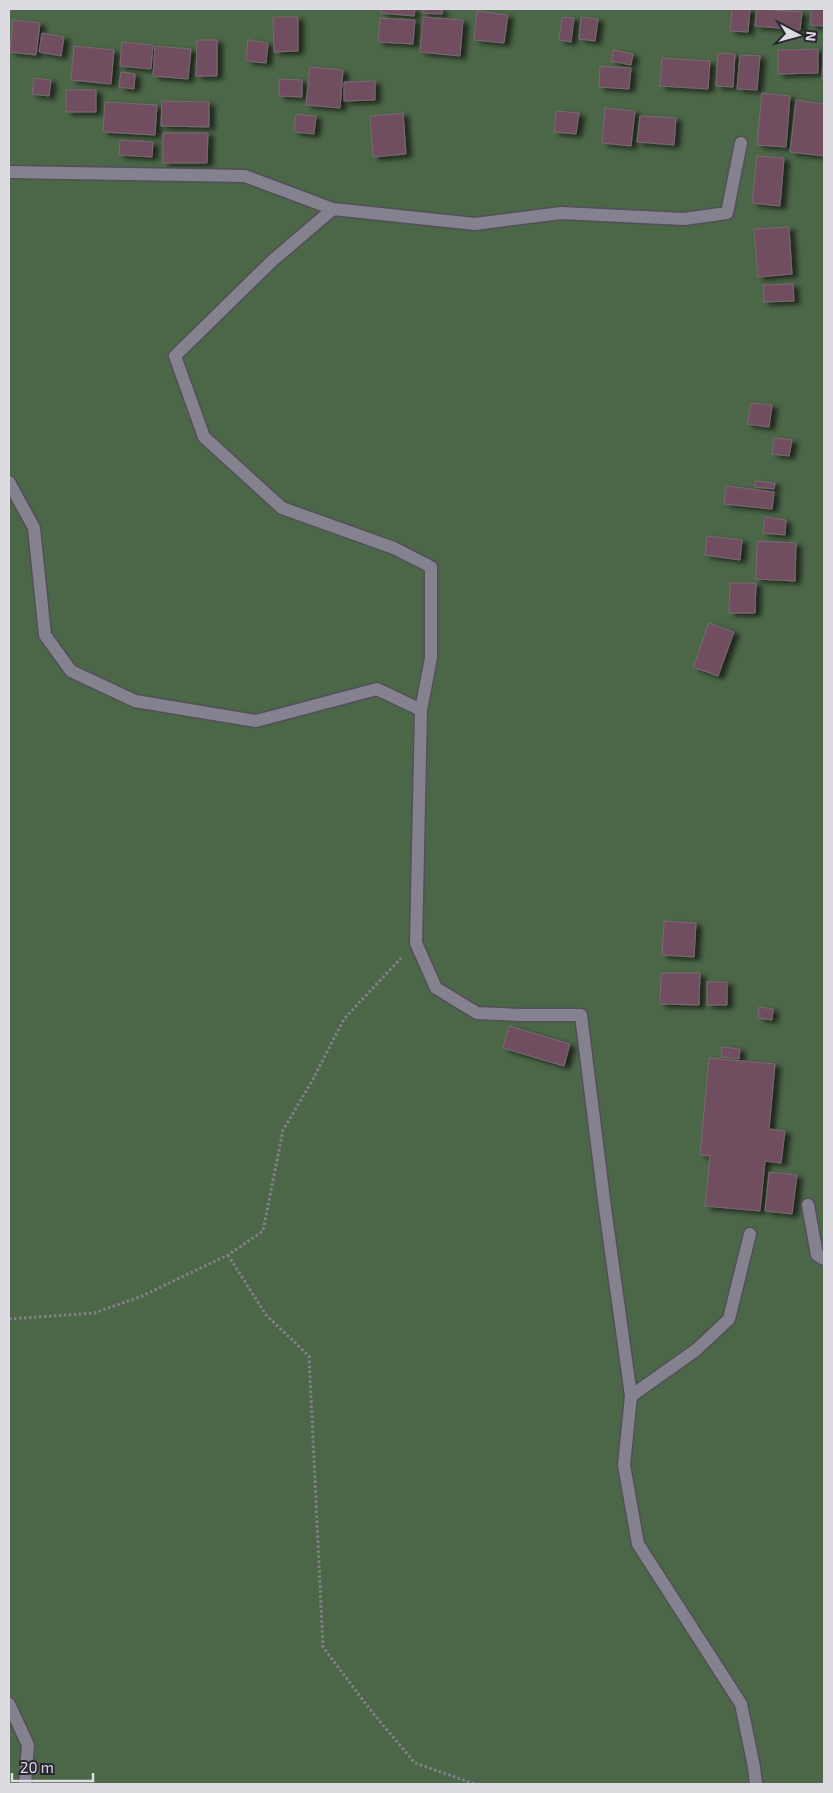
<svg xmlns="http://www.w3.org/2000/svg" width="833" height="1793" font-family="'Exo 2',sans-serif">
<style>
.forest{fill:#4c6648}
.building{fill:#714d60;stroke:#786a71;filter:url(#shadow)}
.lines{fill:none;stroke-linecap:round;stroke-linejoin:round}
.service-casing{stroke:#524f58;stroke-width:15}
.minor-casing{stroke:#524f58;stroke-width:15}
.path{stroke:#83808a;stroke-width:3;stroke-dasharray:2.5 2.5;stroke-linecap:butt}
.service{stroke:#85828f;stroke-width:12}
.minor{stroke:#85828f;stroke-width:12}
</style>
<defs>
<filter id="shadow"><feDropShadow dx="5.5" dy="3" stdDeviation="2.5" flood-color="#0009"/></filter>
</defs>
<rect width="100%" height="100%" fill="#34313c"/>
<path class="forest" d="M 9,9 L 824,9 L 824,1784 L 9,1784 Z"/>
<path class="building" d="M 381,9 L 415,9 L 414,16 L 381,13 Z
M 422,9 L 442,9 L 442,14 L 422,13 Z
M 732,9 L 750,9 L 748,32 L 730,31 Z
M 757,9 L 802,12 L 800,30 L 755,26 Z
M 812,9 L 824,9 L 824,26 L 810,25 Z
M 477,11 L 508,15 L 504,43 L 474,40 Z
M 273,17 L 298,17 L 298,51 L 274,52 Z
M 423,17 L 463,20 L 460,56 L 420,52 Z
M 562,17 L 574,18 L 571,42 L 559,40 Z
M 581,17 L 598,19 L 595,41 L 579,39 Z
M 380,18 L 415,20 L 413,44 L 378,42 Z
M 13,20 L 40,23 L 36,55 L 10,52 Z
M 42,33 L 64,37 L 61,56 L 39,52 Z
M 197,40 L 217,40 L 217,76 L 196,76 Z
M 248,40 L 268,43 L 266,63 L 246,61 Z
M 122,42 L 153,45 L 151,69 L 120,66 Z
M 74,46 L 114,50 L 111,84 L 71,80 Z
M 155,46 L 191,49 L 188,79 L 153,76 Z
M 818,49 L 818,73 L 778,74 L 778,50 Z
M 613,50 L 633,54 L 631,65 L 611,61 Z
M 823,51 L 824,51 L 824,79 L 822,79 Z
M 718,53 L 735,54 L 733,87 L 716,86 Z
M 740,55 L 760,56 L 757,90 L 737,89 Z
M 662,58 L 710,61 L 708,89 L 660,86 Z
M 600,66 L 631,68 L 629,89 L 599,87 Z
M 310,67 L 343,70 L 340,108 L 306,105 Z
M 121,72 L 135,74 L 134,89 L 119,87 Z
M 34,78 L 51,80 L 49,96 L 32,94 Z
M 279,79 L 302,80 L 302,97 L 279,96 Z
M 375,81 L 375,100 L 344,101 L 344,82 Z
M 66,90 L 96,90 L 96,112 L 66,112 Z
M 762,93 L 790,96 L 786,147 L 757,145 Z
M 796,100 L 824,104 L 824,156 L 790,152 Z
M 162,101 L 209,102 L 209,127 L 161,126 Z
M 105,102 L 157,105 L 155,135 L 103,132 Z
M 605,108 L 635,111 L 631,146 L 602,143 Z
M 556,111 L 579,113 L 576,134 L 554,132 Z
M 403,113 L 406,154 L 373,157 L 370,116 Z
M 296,114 L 316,116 L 314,134 L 294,132 Z
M 640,116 L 676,118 L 674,145 L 637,142 Z
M 163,133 L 208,133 L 207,163 L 163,163 Z
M 120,140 L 153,142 L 152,157 L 119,155 Z
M 757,156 L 784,158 L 780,206 L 752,203 Z
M 789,227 L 792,274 L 758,277 L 754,229 Z
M 793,284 L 794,301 L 764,302 L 763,285 Z
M 751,403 L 772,405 L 769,427 L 747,424 Z
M 774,438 L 792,440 L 789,456 L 772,454 Z
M 755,481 L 775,483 L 774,489 L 755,487 Z
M 726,486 L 774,492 L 772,509 L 724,504 Z
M 765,517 L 786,520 L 785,535 L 763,533 Z
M 707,536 L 742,540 L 740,560 L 705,555 Z
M 757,541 L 796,543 L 795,581 L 756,579 Z
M 730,583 L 756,583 L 755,613 L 729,613 Z
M 709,623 L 734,632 L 718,676 L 693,667 Z
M 664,921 L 696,923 L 694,957 L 662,955 Z
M 661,973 L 700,973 L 699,1005 L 660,1004 Z
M 707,982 L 727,982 L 727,1005 L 707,1005 Z
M 759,1007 L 773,1009 L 772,1020 L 758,1018 Z
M 509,1026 L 570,1044 L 564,1066 L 503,1048 Z
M 722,1047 L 740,1049 L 739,1059 L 721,1057 Z
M 709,1058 L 775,1064 L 769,1129 L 785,1131 L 781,1163 L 765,1161 L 760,1211 L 705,1206 L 710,1156 L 700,1155 Z
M 769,1172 L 797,1175 L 792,1214 L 765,1211 Z"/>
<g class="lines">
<g class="service-casing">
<path id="service" d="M 9,1704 L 28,1745 L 25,1784"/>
</g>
<g class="minor-casing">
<path id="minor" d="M 9,172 L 245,176 L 333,209 L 272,261 L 175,356 L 204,437 L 282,508 L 394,548 L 431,567 L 431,658 L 421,710
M 333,209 L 475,224 L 561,213 L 684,219 L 727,213 L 741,143
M 9,482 L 34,528 L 45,635 L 71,671 L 135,701 L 256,721 L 377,689 L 421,710 L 416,943 L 436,988 L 477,1013 L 520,1015 L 581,1015 L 605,1208 L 631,1396 L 624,1465 L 638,1544 L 741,1704 L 754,1767 L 756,1784
M 808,1205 L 817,1255 L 824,1259
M 631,1396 L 696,1350 L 729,1319 L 750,1234"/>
</g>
<path class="path" d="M 228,1255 L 266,1315 L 309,1356 L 323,1647 L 372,1712 L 415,1763 L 475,1784
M 9,1319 L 94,1313 L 142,1296 L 228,1255 L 263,1231 L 283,1130 L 311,1083 L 344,1019 L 401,958"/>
<use href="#service" class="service"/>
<use href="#minor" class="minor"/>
</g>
<rect width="833" height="1793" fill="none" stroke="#dcdbe2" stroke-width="20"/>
<g transform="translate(798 35) rotate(96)" stroke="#2a2732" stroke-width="4" paint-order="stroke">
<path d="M0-4L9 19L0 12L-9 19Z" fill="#dcdbe2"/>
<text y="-8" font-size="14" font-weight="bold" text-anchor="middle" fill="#dcdbe2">N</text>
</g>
<path d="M12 1773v8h81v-8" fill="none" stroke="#dcdbe2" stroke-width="2.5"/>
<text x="20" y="1773" font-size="15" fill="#dcdbe2" stroke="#2a2732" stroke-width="4" paint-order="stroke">20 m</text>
</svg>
